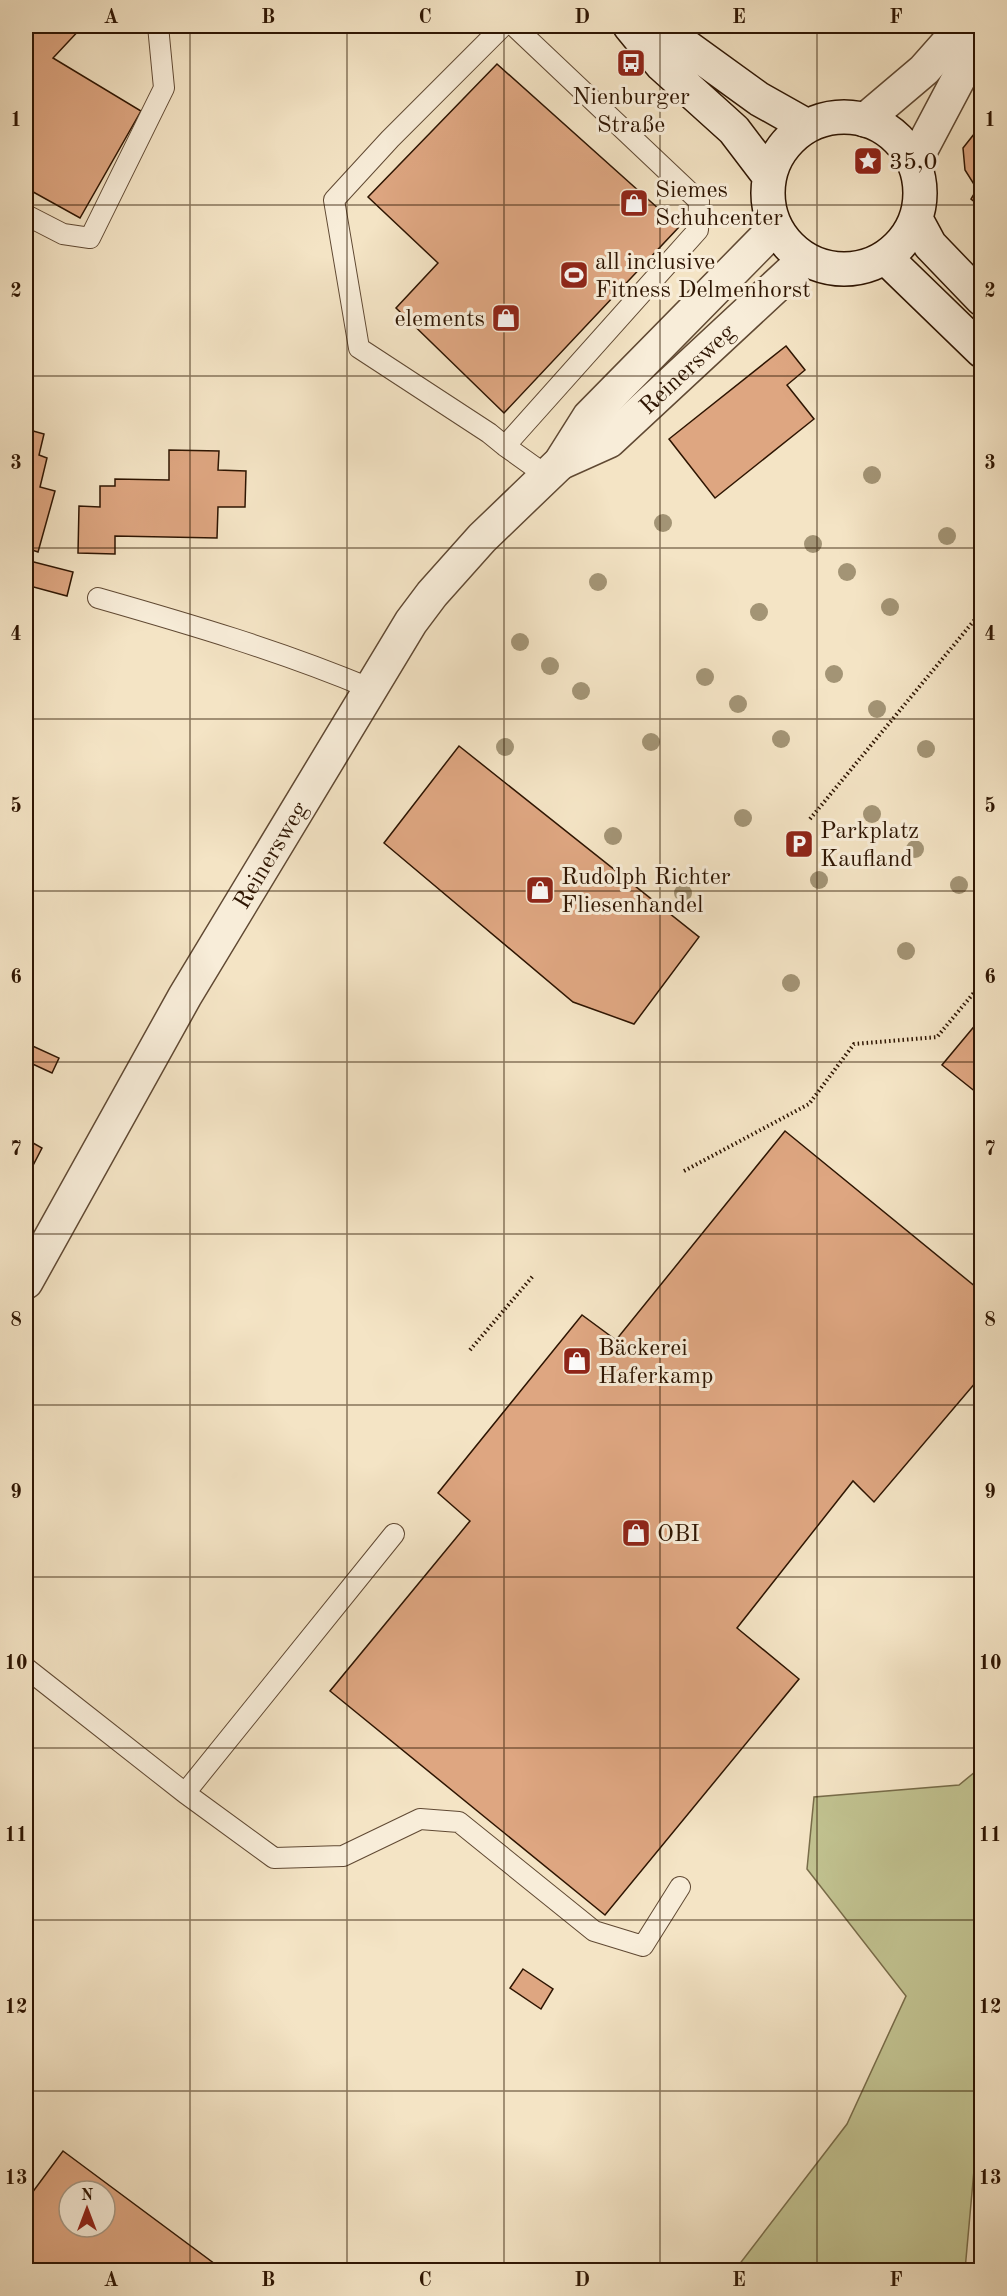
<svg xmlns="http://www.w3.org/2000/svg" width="1007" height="2296" font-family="'Old Standard TT',serif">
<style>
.green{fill:#c1c290;stroke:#786c49;stroke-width:1.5}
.building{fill:#dea681;stroke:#2e1502;stroke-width:1.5;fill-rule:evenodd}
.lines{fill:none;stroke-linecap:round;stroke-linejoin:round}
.service-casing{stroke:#604933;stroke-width:22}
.minor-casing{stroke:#604933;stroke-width:36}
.secondary-casing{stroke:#2e1502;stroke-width:36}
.path{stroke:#2e1502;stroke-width:4;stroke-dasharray:1.5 3;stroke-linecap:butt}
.service{stroke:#f8edd9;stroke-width:20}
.minor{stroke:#f8edd9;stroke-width:33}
.secondary{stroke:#f8edd9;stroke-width:33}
.tree{fill:#a39475}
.grid{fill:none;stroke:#2e1502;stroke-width:1.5;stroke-opacity:0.55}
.labels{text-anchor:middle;stroke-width:6;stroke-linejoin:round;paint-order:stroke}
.poi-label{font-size:24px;fill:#2e1502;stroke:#f8edd9;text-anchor:start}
.street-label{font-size:24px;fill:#2e1502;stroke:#f8edd9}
.neatline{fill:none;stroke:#2e1502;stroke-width:2}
.grid-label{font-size:20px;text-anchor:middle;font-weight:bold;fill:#2e1502}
</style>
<rect width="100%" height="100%" fill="#f4e4c5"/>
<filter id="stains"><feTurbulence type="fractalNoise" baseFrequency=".00333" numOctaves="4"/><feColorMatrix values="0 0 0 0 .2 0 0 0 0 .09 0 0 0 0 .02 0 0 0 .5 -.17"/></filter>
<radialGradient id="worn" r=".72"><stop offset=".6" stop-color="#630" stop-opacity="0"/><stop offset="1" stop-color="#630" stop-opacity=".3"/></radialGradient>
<path class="green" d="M 981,1767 L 982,2138 L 976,2148 L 965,2270 L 735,2270 L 847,2124 L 906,1996 L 807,1869 L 814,1797 L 959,1785 Z"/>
<path class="building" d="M 26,26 L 83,26 L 53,58 L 141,111 L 80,218 L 26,188 Z
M 497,64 L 679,227 L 504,413 L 396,308 L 438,263 L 368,197 Z
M 982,124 L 982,208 L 971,199 L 977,189 L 965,170 L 963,148 Z
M 786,346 L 805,370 L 787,385 L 814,419 L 715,498 L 669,439 Z
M 26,429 L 44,434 L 39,455 L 47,458 L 40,487 L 55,491 L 38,552 L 26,548 Z
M 169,450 L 219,451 L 218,470 L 246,471 L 245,507 L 218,507 L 217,538 L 115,536 L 115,554 L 78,553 L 79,506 L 100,507 L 100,486 L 115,486 L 115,479 L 169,480 Z
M 26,560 L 73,572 L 67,596 L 26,585 Z
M 459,746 L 699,937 L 634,1024 L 573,1002 L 384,843 Z
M 982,1017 L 982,1097 L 942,1065 Z
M 26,1043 L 59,1058 L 52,1073 L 26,1061 Z
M 785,1131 L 982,1292 L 982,1375 L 874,1502 L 853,1481 L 737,1628 L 799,1679 L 605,1915 L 330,1691 L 470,1521 L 438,1493 L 582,1315 L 616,1340 Z
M 26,1139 L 42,1148 L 26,1179 Z
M 523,1969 L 553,1989 L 541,2009 L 510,1988 Z
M 63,2151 L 223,2270 L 26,2270 L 26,2201 ZM 69,2191 L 105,2191 L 105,2227 L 69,2227 Z"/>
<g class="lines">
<g class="service-casing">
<path id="service" d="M 503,26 L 390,139 L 334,200 L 359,348 L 489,433 L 505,446
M 514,26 L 699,201 L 698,230 L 505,446 L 547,476
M 26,215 L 63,234 L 90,238 L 164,88 L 158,26
M 98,598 C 189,624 281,651 369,688
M 26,1668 L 185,1793 L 394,1534
M 185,1793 L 274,1858 L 343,1856 L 420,1819 L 459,1822 L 594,1931 L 643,1946 L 680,1887"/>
</g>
<g class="minor-casing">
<g id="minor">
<path d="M 865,120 L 924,70 L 963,26"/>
<path d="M 914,163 L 979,40 L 977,26"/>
<path id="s1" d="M 560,463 L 609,441 L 805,259"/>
<path id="s2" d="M 26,1282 L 185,996 L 411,622 L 432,594 L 482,538 L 560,463 L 589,417 L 775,228"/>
</g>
</g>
<g class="secondary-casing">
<path id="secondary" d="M 630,26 L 662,65 L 734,130 L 769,176
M 647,26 L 683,44 L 759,99 L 807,126
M768 193a76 76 0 1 1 152 0a76 76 0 1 1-152 0Z
M 916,219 L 930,245 L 982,299
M 886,258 L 982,351"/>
</g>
<path class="path" d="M 810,819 L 982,611
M 684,1171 L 809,1104 L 854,1044 L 937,1037 L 982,983
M 470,1350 L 533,1276"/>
<use href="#service" class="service"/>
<use href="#minor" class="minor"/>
<use href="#secondary" class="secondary"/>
</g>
<g class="tree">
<circle cx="872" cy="475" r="9"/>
<circle cx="663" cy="523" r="9"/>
<circle cx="947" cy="536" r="9"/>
<circle cx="813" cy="544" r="9"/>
<circle cx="847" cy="572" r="9"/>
<circle cx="598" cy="582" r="9"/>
<circle cx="890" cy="607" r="9"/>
<circle cx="759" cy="612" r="9"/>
<circle cx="520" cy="642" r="9"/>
<circle cx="550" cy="666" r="9"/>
<circle cx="834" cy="674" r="9"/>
<circle cx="705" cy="677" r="9"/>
<circle cx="581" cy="691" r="9"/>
<circle cx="738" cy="704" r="9"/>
<circle cx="877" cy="709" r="9"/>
<circle cx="781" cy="739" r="9"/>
<circle cx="651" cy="742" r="9"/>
<circle cx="505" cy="747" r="9"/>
<circle cx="926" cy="749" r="9"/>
<circle cx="872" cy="814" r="9"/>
<circle cx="743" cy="818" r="9"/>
<circle cx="613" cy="836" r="9"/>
<circle cx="915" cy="849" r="9"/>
<circle cx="819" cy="880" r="9"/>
<circle cx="959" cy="885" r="9"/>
<circle cx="683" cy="893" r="9"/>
<circle cx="906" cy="951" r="9"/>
<circle cx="791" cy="983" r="9"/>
</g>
<path class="grid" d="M 190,26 L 190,2270M 347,26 L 347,2270M 504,26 L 504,2270M 660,26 L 660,2270M 817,26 L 817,2270M 26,205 L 982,205M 26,376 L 982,376M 26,548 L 982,548M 26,719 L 982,719M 26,891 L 982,891M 26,1062 L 982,1062M 26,1234 L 982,1234M 26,1405 L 982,1405M 26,1577 L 982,1577M 26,1748 L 982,1748M 26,1920 L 982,1920M 26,2091 L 982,2091"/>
<defs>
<g id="bus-square" transform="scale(1.5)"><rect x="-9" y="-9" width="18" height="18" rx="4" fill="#8f2418" stroke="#f8edd9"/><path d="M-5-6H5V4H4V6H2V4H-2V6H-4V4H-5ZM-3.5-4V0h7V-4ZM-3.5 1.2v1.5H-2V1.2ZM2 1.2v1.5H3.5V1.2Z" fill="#fff"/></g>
<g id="sight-square" transform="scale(1.5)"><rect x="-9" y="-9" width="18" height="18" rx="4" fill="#8f2418" stroke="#f8edd9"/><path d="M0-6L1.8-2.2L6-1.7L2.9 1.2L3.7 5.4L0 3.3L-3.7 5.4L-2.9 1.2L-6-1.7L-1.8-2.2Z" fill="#fff"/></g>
<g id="shop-square" transform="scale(1.5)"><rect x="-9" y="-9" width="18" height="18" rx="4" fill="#8f2418" stroke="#f8edd9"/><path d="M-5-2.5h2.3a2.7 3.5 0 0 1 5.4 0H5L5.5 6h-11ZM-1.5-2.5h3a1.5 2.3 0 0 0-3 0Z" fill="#fff"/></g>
<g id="stadium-square" transform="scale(1.5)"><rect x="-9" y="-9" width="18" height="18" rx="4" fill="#8f2418" stroke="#f8edd9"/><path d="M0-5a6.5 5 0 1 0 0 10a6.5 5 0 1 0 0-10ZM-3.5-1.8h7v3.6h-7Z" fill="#fff"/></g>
<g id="parking-square" transform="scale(1.5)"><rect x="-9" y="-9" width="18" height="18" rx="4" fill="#8f2418" stroke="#f8edd9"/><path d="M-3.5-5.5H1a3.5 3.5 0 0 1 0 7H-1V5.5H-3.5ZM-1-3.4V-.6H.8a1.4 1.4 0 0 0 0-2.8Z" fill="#fff"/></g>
</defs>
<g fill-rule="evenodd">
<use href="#bus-square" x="631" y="63"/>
<use href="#sight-square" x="868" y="161"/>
<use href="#shop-square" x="634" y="203"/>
<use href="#stadium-square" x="574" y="275"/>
<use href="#shop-square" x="506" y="318"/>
<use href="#parking-square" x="799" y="844"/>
<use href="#shop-square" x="540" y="890"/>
<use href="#shop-square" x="577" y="1361"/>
<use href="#shop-square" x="636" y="1533"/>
</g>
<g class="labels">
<g class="poi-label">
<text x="631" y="104" text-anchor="middle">Nienburger<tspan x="631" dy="28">Straße</tspan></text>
<text x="889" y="169">35,0</text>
<text x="655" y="197">Siemes<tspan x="655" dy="28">Schuhcenter</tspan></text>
<text x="595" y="269">all inclusive<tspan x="595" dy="28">Fitness Delmenhorst</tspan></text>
<text x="485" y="326" text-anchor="end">elements</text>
<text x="820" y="838">Parkplatz<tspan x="820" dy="28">Kaufland</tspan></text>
<text x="561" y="884">Rudolph Richter<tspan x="561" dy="28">Fliesenhandel</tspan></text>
<text x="598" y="1355">Bäckerei<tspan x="598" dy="28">Haferkamp</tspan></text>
<text x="657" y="1541">OBI</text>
</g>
<g class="street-label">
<text dy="8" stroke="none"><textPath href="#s1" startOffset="160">Reinersweg</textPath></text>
<text dy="8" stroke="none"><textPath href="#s2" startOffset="492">Reinersweg</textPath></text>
</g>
</g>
<rect width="1007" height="2296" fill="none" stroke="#f4e4c5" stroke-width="66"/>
<g transform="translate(87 2209)"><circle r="28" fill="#f8edd9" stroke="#a79783" stroke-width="1.5"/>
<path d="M0-4.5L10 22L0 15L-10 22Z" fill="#8f2418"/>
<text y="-9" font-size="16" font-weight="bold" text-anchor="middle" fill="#2e1502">N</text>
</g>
<rect x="33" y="33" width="941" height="2230" class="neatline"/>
<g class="grid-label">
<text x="111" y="23">A</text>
<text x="268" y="23">B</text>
<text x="425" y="23">C</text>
<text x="582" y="23">D</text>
<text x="739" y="23">E</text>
<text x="896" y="23">F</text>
<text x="16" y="126">1</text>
<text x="990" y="126">1</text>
<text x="16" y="297">2</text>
<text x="990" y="297">2</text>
<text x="16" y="469">3</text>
<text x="990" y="469">3</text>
<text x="16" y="640">4</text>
<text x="990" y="640">4</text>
<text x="16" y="812">5</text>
<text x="990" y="812">5</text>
<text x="16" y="983">6</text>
<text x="990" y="983">6</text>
<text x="16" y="1155">7</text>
<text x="990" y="1155">7</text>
<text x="16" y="1326">8</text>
<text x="990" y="1326">8</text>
<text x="16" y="1498">9</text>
<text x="990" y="1498">9</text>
<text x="16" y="1669">10</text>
<text x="990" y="1669">10</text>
<text x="16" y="1841">11</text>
<text x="990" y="1841">11</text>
<text x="16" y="2013">12</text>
<text x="990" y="2013">12</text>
<text x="16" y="2184">13</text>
<text x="990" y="2184">13</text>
<text x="111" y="2286">A</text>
<text x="268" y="2286">B</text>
<text x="425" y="2286">C</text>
<text x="582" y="2286">D</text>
<text x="739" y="2286">E</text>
<text x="896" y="2286">F</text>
</g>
<rect width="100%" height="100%" filter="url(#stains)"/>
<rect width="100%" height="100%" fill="url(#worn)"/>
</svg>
